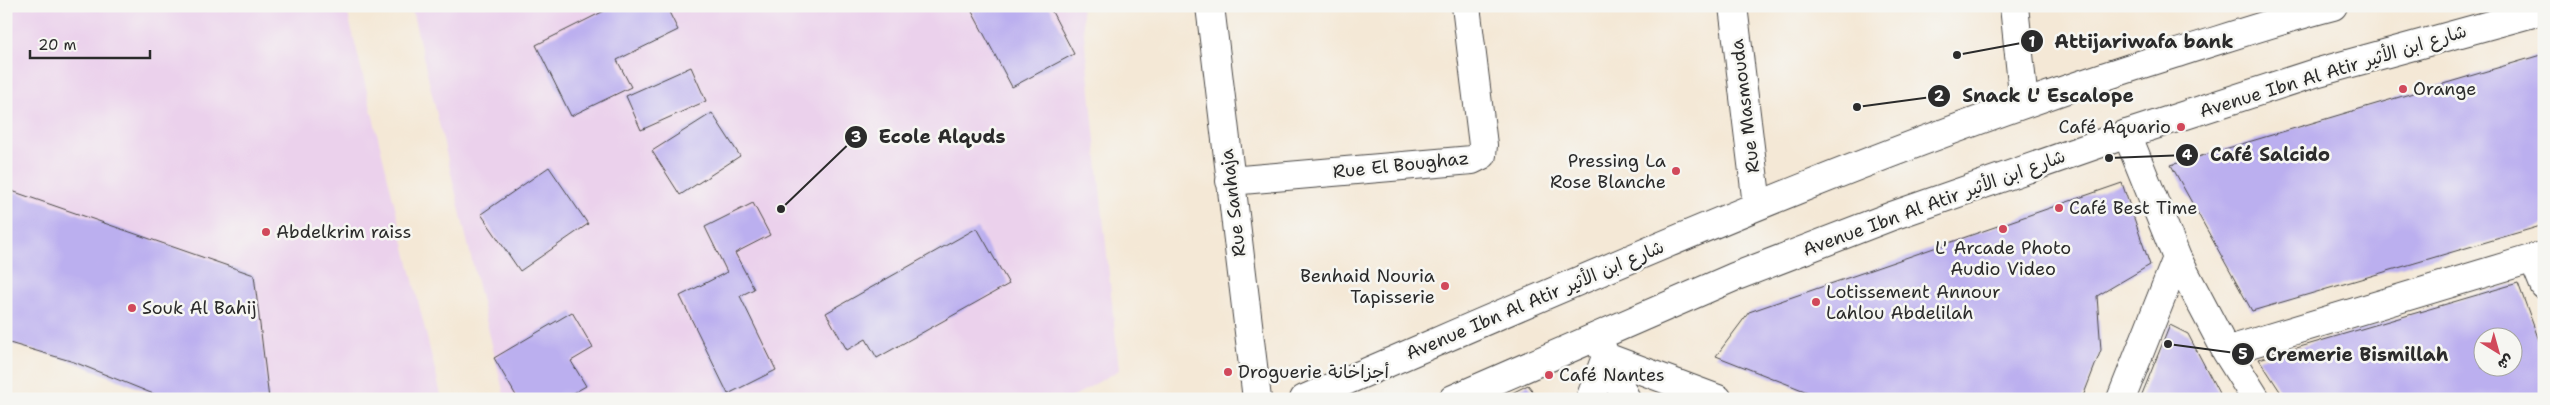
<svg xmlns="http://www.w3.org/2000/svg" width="2550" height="405" font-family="'Shantell Sans','Playpen Sans Arabic',sans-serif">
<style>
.built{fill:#ebd1ec}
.building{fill:#bbafef;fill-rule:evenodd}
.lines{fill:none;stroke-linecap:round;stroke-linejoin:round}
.minor-casing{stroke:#494745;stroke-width:30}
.tertiary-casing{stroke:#494745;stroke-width:30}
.minor{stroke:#fff;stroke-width:28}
.tertiary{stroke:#fff;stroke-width:28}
.poi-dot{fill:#d1495b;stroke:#f6f6f2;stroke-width:2}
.labels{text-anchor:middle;stroke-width:5;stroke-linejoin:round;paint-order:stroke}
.street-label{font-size:18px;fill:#2b2b2b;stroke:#f6f6f2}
.poi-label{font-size:18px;fill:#2b2b2b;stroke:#f6f6f2;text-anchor:start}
.leader{fill:none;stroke:#2b2b2b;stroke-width:2}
.callout-dot{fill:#2b2b2b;stroke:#f6f6f2;stroke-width:2}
.mark-label{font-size:15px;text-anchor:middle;font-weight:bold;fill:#fff}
.callout-label{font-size:19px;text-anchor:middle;font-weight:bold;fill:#2b2b2b;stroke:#f6f6f2;stroke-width:5;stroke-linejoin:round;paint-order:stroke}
</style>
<rect width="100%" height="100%" fill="#f6f6f2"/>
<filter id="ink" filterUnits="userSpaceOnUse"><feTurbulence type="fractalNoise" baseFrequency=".02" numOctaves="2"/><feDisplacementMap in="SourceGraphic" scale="10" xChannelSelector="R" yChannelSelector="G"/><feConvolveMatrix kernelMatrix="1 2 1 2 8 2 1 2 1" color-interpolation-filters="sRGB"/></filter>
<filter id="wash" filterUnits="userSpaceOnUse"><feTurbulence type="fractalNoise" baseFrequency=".0096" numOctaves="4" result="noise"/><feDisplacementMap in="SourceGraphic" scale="20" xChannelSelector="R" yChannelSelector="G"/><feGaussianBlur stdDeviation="1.12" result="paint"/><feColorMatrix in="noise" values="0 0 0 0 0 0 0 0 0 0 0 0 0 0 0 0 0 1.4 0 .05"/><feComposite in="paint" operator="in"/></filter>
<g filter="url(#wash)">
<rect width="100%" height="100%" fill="#f4e8d6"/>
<path class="built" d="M 6,6 L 346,6 L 442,399 L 269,399 L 254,275 L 6,189 Z
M 411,6 L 1081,6 L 1119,370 L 1069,399 L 505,399 Z"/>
<g id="blocks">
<path class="building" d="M 614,6 L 666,6 L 678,30 L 617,60 L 631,87 L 571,116 L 536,45 Z
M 969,6 L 1049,6 L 1074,54 L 1012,87 Z
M 2544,54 L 2544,225 L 2252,311 L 2171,165 Z
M 691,67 L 706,101 L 641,130 L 626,96 Z
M 712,113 L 740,156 L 680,195 L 652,151 Z
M 549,167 L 588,224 L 520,271 L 481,214 Z
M 2122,183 L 2150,265 L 2097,296 L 2101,350 L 2082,399 L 1825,399 L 1716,356 L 1749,312 Z
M 6,189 L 254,275 L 269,399 L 166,399 L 74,362 L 6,342 Z
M 753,203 L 770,235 L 735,253 L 754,289 L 740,296 L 776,370 L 728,394 L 680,296 L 727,272 L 705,227 Z
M 977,228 L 1009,284 L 877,358 L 866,339 L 847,350 L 826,313 Z
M 2518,283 L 2544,354 L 2544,399 L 2285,399 L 2259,359 ZM 2482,338 L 2512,338 L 2512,368 L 2482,368 Z
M 572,312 L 593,348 L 571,361 L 586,386 L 563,399 L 518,399 L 494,358 Z
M 2170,325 L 2188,334 L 2222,399 L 2140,399 Z
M 1528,385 L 1539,399 L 1500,399 Z"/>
</g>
</g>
<g filter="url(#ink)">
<use href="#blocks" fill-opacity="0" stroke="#494745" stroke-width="1"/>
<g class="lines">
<g class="minor-casing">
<path id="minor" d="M 1210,6 L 1257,399
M 1733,6 L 1757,205
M 2014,6 L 2024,103
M 2127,134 L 2177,258 L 2226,351 L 2256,399
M 1230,181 L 1472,160 L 1482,155 L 1483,145 L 1466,6
M 2533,258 L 2544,285
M 1602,348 L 1626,399
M 2226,351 L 2544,255
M 1590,399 L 1606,357 L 1718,399
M 2121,399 L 2177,258"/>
</g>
<g class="tertiary-casing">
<path id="tertiary" d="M 1304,399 C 1591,276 1876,147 2174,54 C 2226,38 2279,20 2333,6
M 1453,399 L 1734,277 L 1892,216 L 2127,134 L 2315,73 L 2544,10"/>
</g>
<use href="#minor" class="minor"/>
<use href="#tertiary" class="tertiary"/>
</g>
</g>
<g class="poi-dot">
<circle cx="2403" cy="89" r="5"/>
<circle cx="2181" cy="127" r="5"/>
<circle cx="1676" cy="171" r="5"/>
<circle cx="2059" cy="208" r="5"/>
<circle cx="2003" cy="229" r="5"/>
<circle cx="266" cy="232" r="5"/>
<circle cx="1445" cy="286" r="5"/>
<circle cx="1816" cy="302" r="5"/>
<circle cx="132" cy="308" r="5"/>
<circle cx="1228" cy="372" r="5"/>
<circle cx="1549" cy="375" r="5"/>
</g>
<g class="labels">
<g class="street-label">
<text transform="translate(2333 71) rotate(-17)" y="6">Avenue Ibn Al Atir شارع ابن الأثير</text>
<text transform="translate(1745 106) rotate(-97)" y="6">Rue Masmouda</text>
<text transform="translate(1401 165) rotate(-6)" y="6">Rue El Boughaz</text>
<text transform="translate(1233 203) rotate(-97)" y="6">Rue Sanhaja</text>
<text transform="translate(1934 203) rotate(-20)" y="6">Avenue Ibn Al Atir شارع ابن الأثير</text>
<text transform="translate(1535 300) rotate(-23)" y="6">Avenue Ibn Al Atir شارع ابن الأثير</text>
</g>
<g class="poi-label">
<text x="2413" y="95">Orange</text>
<text x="2171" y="133" text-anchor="end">Café Aquario</text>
<text x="1666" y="167" text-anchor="end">Pressing La<tspan x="1666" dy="21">Rose Blanche</tspan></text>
<text x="2069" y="214">Café Best Time</text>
<text x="276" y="238">Abdelkrim raiss</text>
<text x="2003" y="254" text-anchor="middle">L' Arcade Photo<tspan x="2003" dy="21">Audio Video</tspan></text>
<text x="1435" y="282" text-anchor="end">Benhaid Nouria<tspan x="1435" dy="21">Tapisserie</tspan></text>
<text x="1826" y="298">Lotissement Annour<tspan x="1826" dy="21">Lahlou Abdelilah</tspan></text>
<text x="142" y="314">Souk Al Bahij</text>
<text x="1238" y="378">Droguerie أجزاخانة</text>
<text x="1559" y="381">Café Nantes</text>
</g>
</g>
<path class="leader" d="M1957 55L2032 41M1857 107L1939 96M781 209L856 137M2109 158L2187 155M2168 344L2243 354"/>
<g class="callout-dot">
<circle cx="1957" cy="55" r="5"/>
<circle cx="1857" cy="107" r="5"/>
<circle cx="781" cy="209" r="5"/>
<circle cx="2109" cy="158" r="5"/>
<circle cx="2168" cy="344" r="5"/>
<circle cx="2032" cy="41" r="12"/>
<circle cx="1939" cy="96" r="12"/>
<circle cx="856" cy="137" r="12"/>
<circle cx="2187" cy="155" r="12"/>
<circle cx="2243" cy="354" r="12"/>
</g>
<g class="mark-label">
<text x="2032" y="47">1</text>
<text x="1939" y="101">2</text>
<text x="856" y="142">3</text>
<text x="2187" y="160">4</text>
<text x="2243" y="359">5</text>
</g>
<g class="callout-label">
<text x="2144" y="48">Attijariwafa bank</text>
<text x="2048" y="102">Snack L' Escalope</text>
<text x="942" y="143">Ecole Alquds</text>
<text x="2270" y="161">Café Salcido</text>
<text x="2357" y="361">Cremerie Bismillah</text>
</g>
<rect width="2550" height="405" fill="none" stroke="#f6f6f2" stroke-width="25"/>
<g transform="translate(2498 352) rotate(143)"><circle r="24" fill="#f6f6f2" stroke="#a5a5a2"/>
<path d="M0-4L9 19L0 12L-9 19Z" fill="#d1495b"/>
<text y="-8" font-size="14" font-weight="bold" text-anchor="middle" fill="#2b2b2b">ش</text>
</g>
<path d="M30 50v8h120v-8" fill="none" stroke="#2b2b2b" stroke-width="2.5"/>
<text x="38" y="50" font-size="15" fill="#2b2b2b" stroke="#f6f6f2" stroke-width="4" paint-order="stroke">20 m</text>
</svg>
